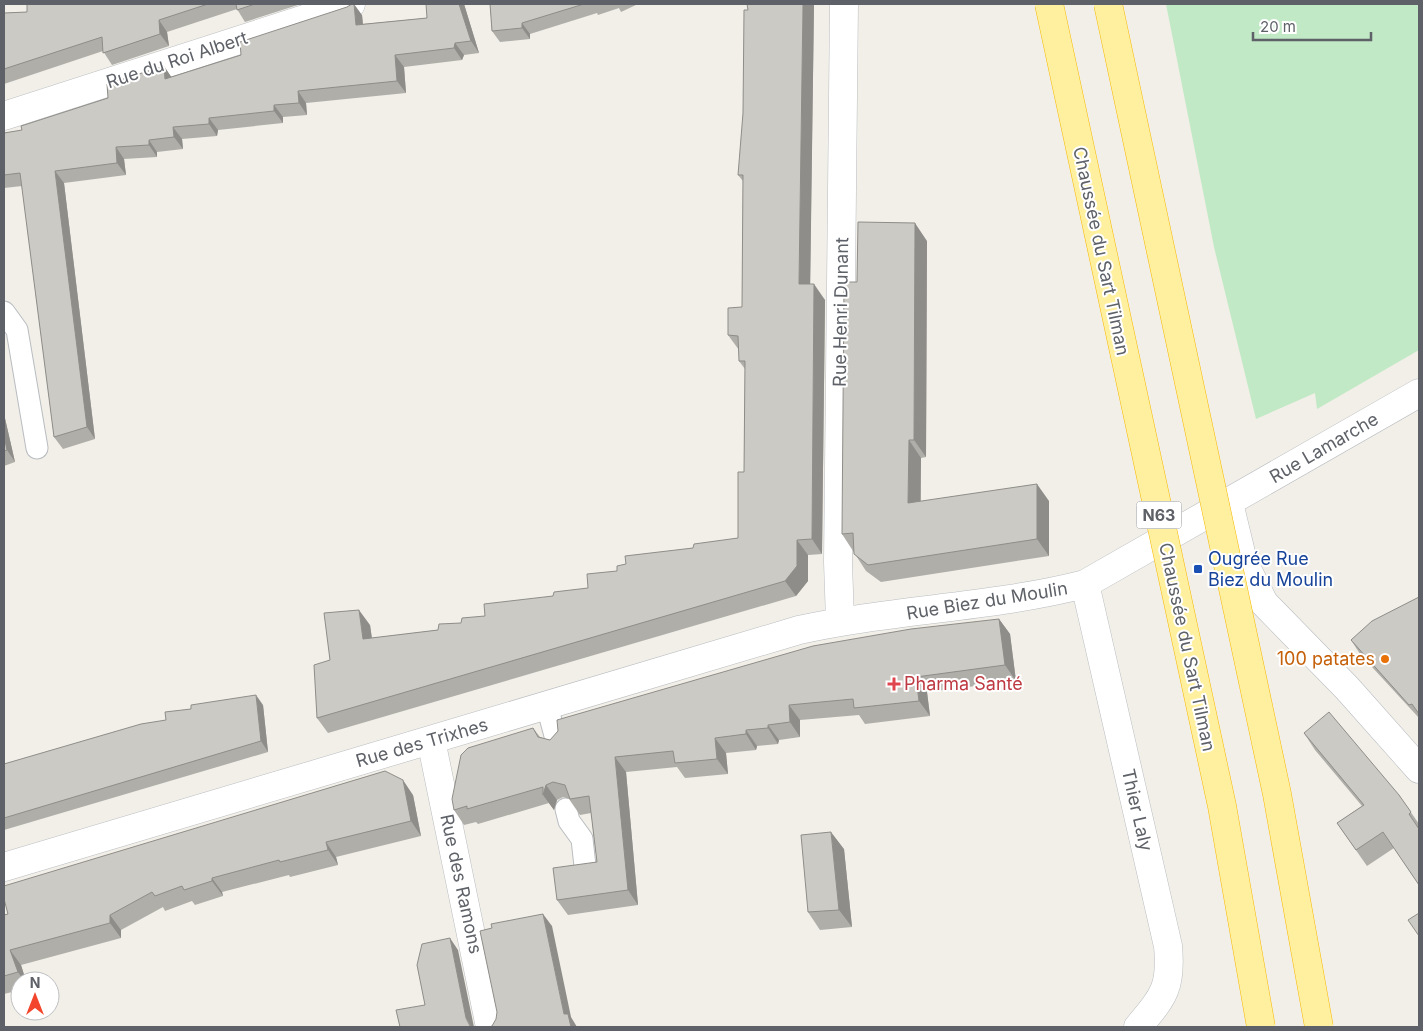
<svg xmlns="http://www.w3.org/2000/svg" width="1423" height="1031" font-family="Inter,sans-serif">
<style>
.green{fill:#c2e9c5}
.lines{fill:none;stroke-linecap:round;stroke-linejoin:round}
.service-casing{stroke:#b9bcc1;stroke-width:23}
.minor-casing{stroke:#b9bcc1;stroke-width:29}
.service{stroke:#fff;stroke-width:21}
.minor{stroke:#fff;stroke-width:28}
.trunk-bridge-casing{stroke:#f8b700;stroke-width:29;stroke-linecap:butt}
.trunk-bridge{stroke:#fff09f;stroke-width:28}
.wall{fill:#afaea9}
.shaded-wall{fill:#8f8d89}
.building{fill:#cccac4;stroke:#8f8d89}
.transit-dot{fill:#1a4fb4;stroke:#fff;stroke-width:2}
.food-dot{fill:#e8710a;stroke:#fff;stroke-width:2}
.health-dot{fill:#e0444e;stroke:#fff;stroke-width:2}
.labels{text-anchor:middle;stroke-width:4;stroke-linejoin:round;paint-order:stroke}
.shield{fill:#fff;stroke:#8e9195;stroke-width:1}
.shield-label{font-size:16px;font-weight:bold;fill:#5e6268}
.street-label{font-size:18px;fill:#5e6268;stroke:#fff}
.transit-label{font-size:18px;fill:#164399;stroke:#fff;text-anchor:start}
.food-label{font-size:18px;fill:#c56008;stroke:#fff;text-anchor:end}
.health-label{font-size:18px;fill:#be3a42;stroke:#fff;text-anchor:start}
</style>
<rect width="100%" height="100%" fill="#f1efe7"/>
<path class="green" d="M 1166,4 L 1419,4 L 1419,350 L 1317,409 L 1315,393 L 1256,419 L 1214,247 Z"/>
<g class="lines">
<g class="service-casing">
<path id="service" d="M 4,312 L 17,330 L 37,448
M 547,706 L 557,743
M 566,809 L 569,821 L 582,839 L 585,866"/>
</g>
<g class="minor-casing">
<path id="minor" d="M 4,116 L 351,4
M 1229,503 L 1243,561 L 1264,603 L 1347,688 L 1419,769
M 1085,584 L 1168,946 C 1172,988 1163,997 1138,1027
M 840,621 L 838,562 L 844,4
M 431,740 L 490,1027
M 4,867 L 799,630 C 893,609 991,608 1085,584 L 1419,393"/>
</g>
<use href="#service" class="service"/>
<use href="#minor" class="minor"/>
<g class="trunk-bridge-casing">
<path id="trunk-bridge" d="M 1049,4 L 1222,806 L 1261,1027
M 1108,4 L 1277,794 L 1319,1027"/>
</g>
<use href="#trunk-bridge" class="trunk-bridge"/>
</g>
<path class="wall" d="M 27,4 L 301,4 L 245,22 L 237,9 L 167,32 L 169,46 L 112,65 L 103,51 L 4,84 L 4,13 L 27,12 Z
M 464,4 L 479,53 L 464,55 L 462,60 L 404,67 L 406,93 L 306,103 L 307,115 L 283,117 L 283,123 L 218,130 L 217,136 L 182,139 L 183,149 L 157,152 L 157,157 L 124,159 L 126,175 L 64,183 L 95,439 L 63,449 L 54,437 L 22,186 L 4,188 L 4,133 L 22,130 L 108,98 L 164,66 L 171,77 L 241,55 L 362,15 L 363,24 L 427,18 Z
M 490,4 L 638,4 L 621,12 L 619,8 L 598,15 L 597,13 L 530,34 L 530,39 L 500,42 L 492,31 Z
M 814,4 L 810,284 L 825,300 L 822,554 L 808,555 L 808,581 L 796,596 L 328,733 L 317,718 L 330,660 L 370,625 L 372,638 L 438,630 L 553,596 L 588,588 L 617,571 L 626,564 L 693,548 L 738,538 L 744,472 L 745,369 L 739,361 L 739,350 L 728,335 L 742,307 L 743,181 L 738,175 Z
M 927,241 L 926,457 L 921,458 L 921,501 L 1049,501 L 1049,556 L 881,582 L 866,571 L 842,534 L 857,282 Z
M 4,414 L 15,462 L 4,466 Z
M 1419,597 L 1419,718 L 1360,654 L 1351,640 Z
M 999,619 L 1010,634 L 1016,681 L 927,692 L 930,716 L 865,724 L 859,715 L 800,720 L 800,737 L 779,740 L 778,744 L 757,746 L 756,750 L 726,753 L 728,774 L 685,778 L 677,767 L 626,772 L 638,905 L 568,915 L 557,900 L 597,862 L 591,813 L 580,815 L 569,799 L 563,797 L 557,800 L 554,810 L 549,803 L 478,824 L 476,822 L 464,825 L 454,810 L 533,728 L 540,737 L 550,740 Z
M 263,705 L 268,752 L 4,830 L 4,764 Z
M 1304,733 L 1399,795 L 1419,824 L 1419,885 L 1394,848 L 1367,866 L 1337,823 L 1362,806 L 1315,750 Z
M 413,795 L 421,836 L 336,857 L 338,865 L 290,877 L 289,875 L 222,892 L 223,896 L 195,905 L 192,901 L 165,911 L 163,907 L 121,930 L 121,938 L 21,965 L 26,981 L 20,981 L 20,990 L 4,994 L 4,915 Z
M 844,849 L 852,927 L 820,930 L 808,912 Z"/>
<path class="shaded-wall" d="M 354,4 L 362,15 L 364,37 L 356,25 Z
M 459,4 L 464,4 L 479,53 L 471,41 Z
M 803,4 L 814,4 L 810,300 L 799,284 Z
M 159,20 L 167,32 L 169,46 L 160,34 Z
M 522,23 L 530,34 L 530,39 L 522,28 Z
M 455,43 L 464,55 L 462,60 L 454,48 Z
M 395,55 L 404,67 L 406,93 L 397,81 Z
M 164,66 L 172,78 L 165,79 Z
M 298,91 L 306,103 L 307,115 L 299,103 Z
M 274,105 L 283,117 L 283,123 L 274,111 Z
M 209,118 L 218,130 L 217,136 L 209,124 Z
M 173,127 L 182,139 L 183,149 L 174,137 Z
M 149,140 L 157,152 L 157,157 L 149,145 Z
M 116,147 L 124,159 L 126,175 L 117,163 Z
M 55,171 L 64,183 L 95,439 L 87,427 Z
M 915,223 L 927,241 L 926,457 L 914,440 Z
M 814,284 L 825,300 L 822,554 L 812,539 Z
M 4,414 L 15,462 L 7,450 L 4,436 Z
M 909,440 L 921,458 L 920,520 L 908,503 Z
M 1037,484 L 1049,501 L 1049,556 L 1037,539 Z
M 797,540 L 808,555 L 808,581 L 796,596 L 785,581 Z
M 359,610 L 370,625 L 374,655 L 363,639 Z
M 999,619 L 1010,634 L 1016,681 L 1005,665 Z
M 916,677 L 927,692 L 930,716 L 919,701 Z
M 256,695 L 263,705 L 268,752 L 261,741 Z
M 789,705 L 800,720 L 800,737 L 790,722 Z
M 768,725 L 779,740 L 778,744 L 768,728 Z
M 746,730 L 757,746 L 756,750 L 746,734 Z
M 715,738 L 726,753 L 728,774 L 717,759 Z
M 615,757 L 626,772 L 638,905 L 628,890 Z
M 403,780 L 413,795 L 421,836 L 411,821 Z
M 546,785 L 557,800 L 554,810 L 543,795 Z
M 831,832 L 844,849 L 852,927 L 839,910 Z
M 326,842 L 336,857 L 338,865 L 328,850 Z
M 212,878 L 222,892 L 223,896 L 212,881 Z
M 543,914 L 552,926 L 571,1017 L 577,1027 L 571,1027 L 564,1014 Z
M 110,915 L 121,930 L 121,938 L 110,923 Z
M 450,938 L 458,950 L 474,1027 L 471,1027 L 466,1018 Z
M 10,950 L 21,965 L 26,981 L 24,981 L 18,972 Z"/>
<path class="building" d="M 27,4 L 208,4 L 159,20 L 160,34 L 103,53 L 102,37 L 4,69 L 4,13 L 27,12 Z
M 236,4 L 255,4 L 237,10 Z
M 352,4 L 354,4 L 356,25 L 427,18 L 426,4 L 459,4 L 471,41 L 455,43 L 454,48 L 395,55 L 397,81 L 298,91 L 299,103 L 274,105 L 274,111 L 209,118 L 209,124 L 173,127 L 174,137 L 149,140 L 149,145 L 116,147 L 117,163 L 55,171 L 87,427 L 54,437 L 20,173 L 4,175 L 4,133 L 22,130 L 21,126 L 108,98 L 107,84 L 164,66 L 165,79 L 241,55 L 240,42 L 347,7 Z
M 490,4 L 584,4 L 522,23 L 522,28 L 492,31 Z
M 747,4 L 803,4 L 799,284 L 814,284 L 812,539 L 797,540 L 797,566 L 785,581 L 317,718 L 314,665 L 330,660 L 324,613 L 359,610 L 363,639 L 438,630 L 439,624 L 461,623 L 462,618 L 485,616 L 484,604 L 553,596 L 554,592 L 588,588 L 587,574 L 617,571 L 617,566 L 626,564 L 625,556 L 693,548 L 694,544 L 738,538 L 738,472 L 744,472 L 745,361 L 739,361 L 738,336 L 728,335 L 728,308 L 742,307 L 743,175 L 738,175 L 743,113 L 744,10 L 748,10 Z
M 858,222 L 915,223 L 914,440 L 909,440 L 908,503 L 1037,484 L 1037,539 L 868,565 L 854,554 L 853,533 L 842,534 L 844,282 L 857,282 Z
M 4,436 L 7,450 L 4,451 Z
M 1419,597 L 1419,714 L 1412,704 L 1409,705 L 1351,640 L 1372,621 Z
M 999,619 L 1005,665 L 916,677 L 919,701 L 854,708 L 853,699 L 789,705 L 790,722 L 768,725 L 768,728 L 746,730 L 746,734 L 715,738 L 717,759 L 675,763 L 673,751 L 615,757 L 628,890 L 557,900 L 553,868 L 597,862 L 589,796 L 570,799 L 565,785 L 553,782 L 546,785 L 543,795 L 543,787 L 467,809 L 467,806 L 454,810 L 452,799 L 461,755 L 468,748 L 533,728 L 538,737 L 550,740 L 558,731 L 557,720 L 813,646 L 911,629 Z
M 256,695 L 261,741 L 4,818 L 4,764 L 141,724 L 166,720 L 165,712 L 191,709 L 191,705 Z
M 1329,712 L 1399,795 L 1411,812 L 1409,814 L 1419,829 L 1419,885 L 1383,832 L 1356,850 L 1337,823 L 1364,805 L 1304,733 Z
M 385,771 L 403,780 L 411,821 L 326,842 L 328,850 L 280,862 L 279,860 L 212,878 L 212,881 L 184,890 L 182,886 L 155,896 L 152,892 L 110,915 L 110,923 L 10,950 L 18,972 L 4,976 L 4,915 L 8,914 L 4,899 L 4,886 Z
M 831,832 L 839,910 L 808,912 L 801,835 Z
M 1419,913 L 1419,936 L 1408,920 Z
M 543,914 L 564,1014 L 568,1014 L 571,1027 L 490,1027 L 492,1026 L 496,1019 L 497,1012 L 480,931 L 492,928 L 491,924 Z
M 450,938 L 466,1018 L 470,1026 L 473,1027 L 400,1027 L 396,1010 L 425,1005 L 417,965 L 422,944 Z"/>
<rect class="transit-dot" x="1193" y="564" width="10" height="10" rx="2.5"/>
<circle class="food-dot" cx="1385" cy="659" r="5"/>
<path class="health-dot" d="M891.5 676.5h5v5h5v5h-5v5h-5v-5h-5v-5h5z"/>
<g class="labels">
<rect class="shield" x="1136.5" y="501.5" width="45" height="27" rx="4"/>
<g class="shield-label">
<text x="1159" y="521">N63</text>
</g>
<g class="street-label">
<text transform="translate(177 60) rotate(-18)" y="6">Rue du Roi Albert</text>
<text transform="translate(1101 251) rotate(78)" y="6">Chaussée du Sart Tilman</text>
<text transform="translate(841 312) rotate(-89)" y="6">Rue Henri Dunant</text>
<text transform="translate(1324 448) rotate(-30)" y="6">Rue Lamarche</text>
<text transform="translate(987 601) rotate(-9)" y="6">Rue Biez du Moulin</text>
<text transform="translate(1187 647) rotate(78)" y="6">Chaussée du Sart Tilman</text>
<text transform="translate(422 743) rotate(-16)" y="6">Rue des Trixhes</text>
<text transform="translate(1137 810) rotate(77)" y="6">Thier Laly</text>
<text transform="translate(461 884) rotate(78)" y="6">Rue des Ramons</text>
</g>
<g class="transit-label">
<text x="1208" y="565">Ougrée Rue<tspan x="1208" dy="21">Biez du Moulin</tspan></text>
</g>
<g class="food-label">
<text x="1375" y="665">100 patates</text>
</g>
<g class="health-label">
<text x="904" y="690">Pharma Santé</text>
</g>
</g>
<rect width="1423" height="1031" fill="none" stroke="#5e6268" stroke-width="10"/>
<g transform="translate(35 996)"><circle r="24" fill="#ffffff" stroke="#bfc0c3"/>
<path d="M0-4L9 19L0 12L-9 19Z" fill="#f3452b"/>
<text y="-8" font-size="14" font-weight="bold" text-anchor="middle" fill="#5e6268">N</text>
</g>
<path d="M1253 32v8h118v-8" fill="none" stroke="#5e6268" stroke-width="2.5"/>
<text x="1260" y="32" font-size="15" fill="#5e6268" stroke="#ffffff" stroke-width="4" paint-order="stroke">20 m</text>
</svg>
